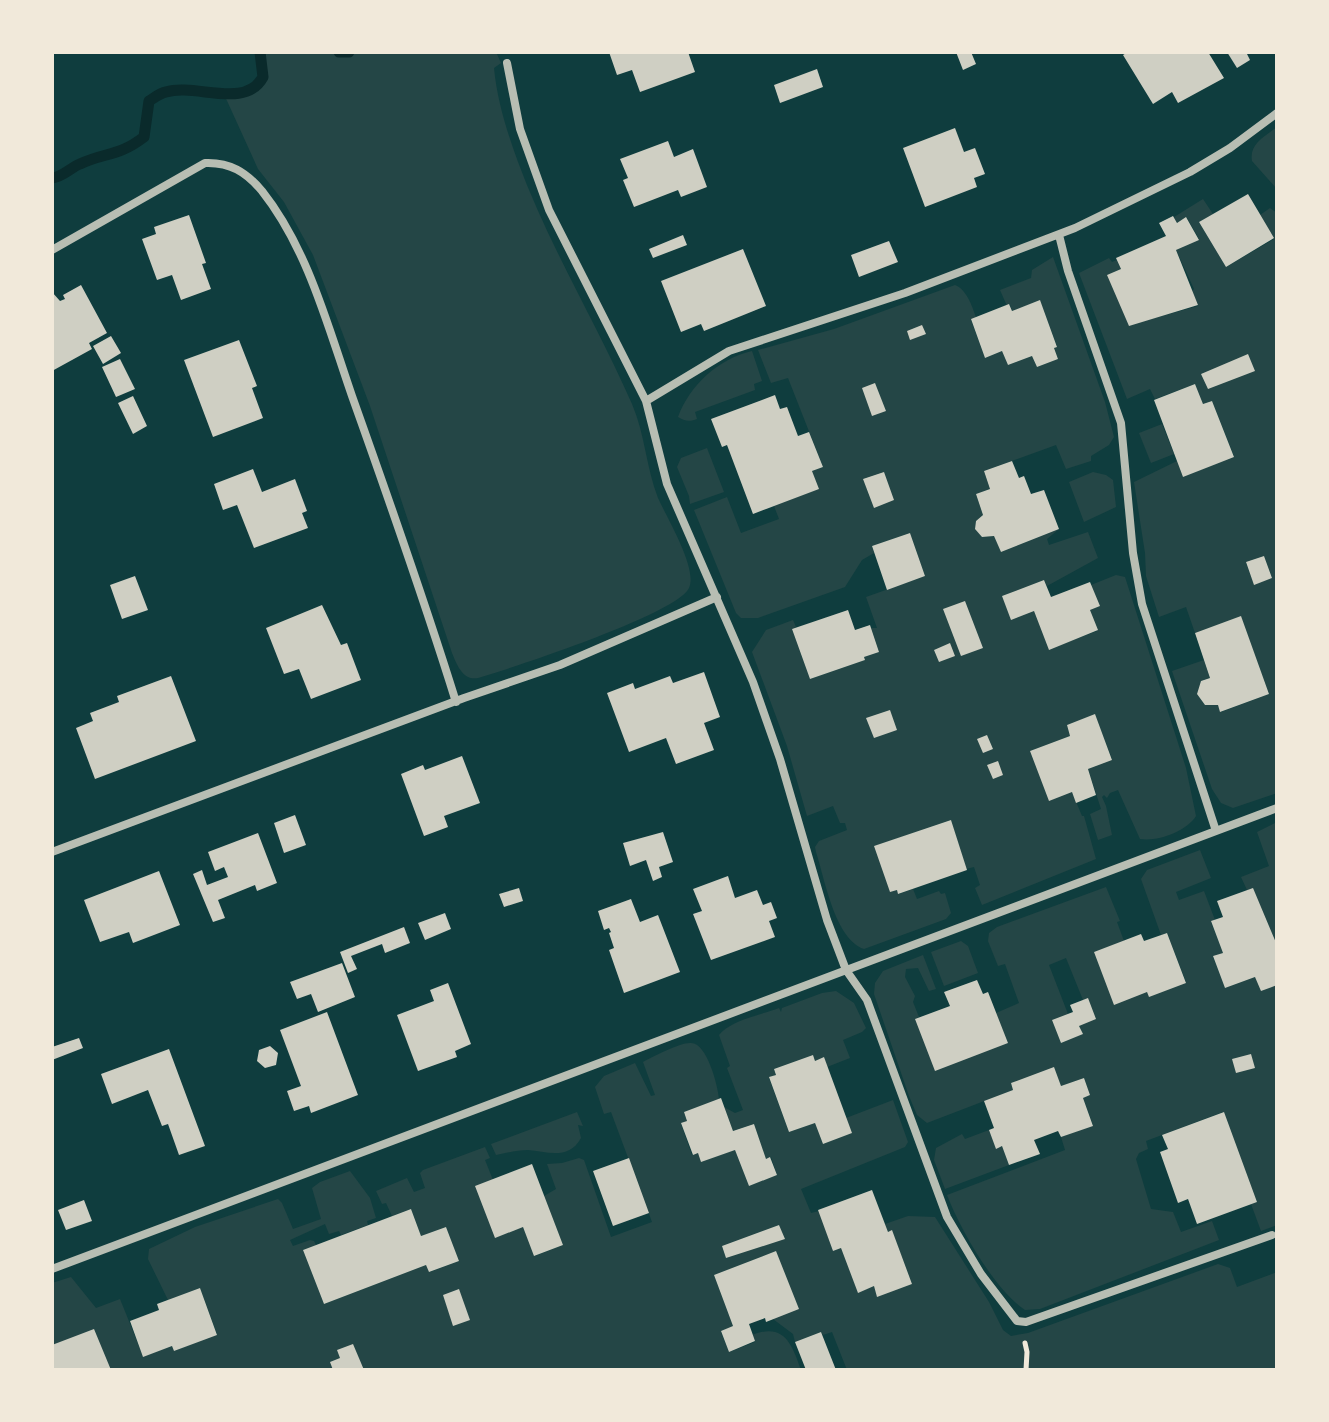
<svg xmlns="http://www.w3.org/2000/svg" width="1329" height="1422" font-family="'Work Sans',sans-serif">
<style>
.green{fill:#244646;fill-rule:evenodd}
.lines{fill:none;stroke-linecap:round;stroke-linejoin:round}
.stream{stroke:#0a2a2b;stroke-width:11}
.building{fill:#cfcfc3}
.path{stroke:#f1e9da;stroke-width:5}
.minor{stroke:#b8beb3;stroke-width:8}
</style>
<rect width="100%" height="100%" fill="#0f3d3e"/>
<path class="green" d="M 260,52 L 496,52 L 501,63 L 494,68 C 497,100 507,132 518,162 C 549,246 596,322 632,404 C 645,434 646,467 658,498 C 667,518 698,569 689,588 C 677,614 512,668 478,678 C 463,681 457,665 452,653 L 370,406 L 313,255 L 284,202 L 258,169 L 223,92 L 243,93 L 261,81 Z
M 1277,127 L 1277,189 L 1252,161 C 1249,144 1264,137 1277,127 Z
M 1203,199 L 1213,214 L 1199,222 L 1226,267 L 1274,239 L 1260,215 L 1270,208 L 1277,213 L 1277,793 L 1233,808 L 1221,803 L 1212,789 L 1172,671 L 1204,660 L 1210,678 L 1201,681 L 1197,694 L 1205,705 L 1218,705 L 1221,712 L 1269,694 L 1241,617 L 1195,633 L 1186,607 L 1159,617 L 1146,576 L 1145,553 L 1134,482 L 1177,461 L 1183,477 L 1234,456 L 1212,401 L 1203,404 L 1195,384 L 1155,399 L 1150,389 L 1127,399 L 1079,273 L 1109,258 L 1112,262 L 1117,260 L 1121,269 L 1108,275 L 1129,325 L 1198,306 L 1192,291 L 1194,289 L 1176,250 L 1199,239 L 1187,218 L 1177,223 L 1174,217 ZM 1264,556 L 1272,578 L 1254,584 L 1246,563 Z
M 1053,257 L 1105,402 L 1114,437 L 1109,445 L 1091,456 L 1091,461 L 1066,469 L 1056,445 L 984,471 L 990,489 L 976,494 L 983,515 L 976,521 L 975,529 L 982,537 L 994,536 L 1001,552 L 1059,529 L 1047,539 L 1049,545 L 1088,532 L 1098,558 L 1047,586 L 1044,580 L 1002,596 L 1034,611 L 1049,649 L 1097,631 L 1090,610 L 1099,606 L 1091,585 L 1116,575 L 1125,577 L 1186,768 L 1196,816 C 1187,831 1158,842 1140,839 L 1118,790 L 1110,793 L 1107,798 L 1104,795 L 1102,797 L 1106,806 L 1112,835 L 1098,840 L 1090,814 L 1101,809 L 1088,769 L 1112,759 L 1095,715 L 1067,725 L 1070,736 L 1030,751 L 1072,792 L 1082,816 L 1084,816 L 1096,859 L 982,905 L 975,888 L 980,885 L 974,867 L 966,869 L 951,820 L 875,846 L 890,891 L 897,890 L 899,894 L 913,889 L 917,899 L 939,891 L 941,894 L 945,893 L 951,913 L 946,919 L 864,949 C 835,939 825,880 816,852 L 815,847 L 819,841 L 847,830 L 845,823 L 840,823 L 833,806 L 807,816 L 787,746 L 752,652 L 766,630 L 793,620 L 796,627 L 792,629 L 810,679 L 865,660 L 864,657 L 879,652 L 871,628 L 877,628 L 866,597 L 925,576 L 910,533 L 872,546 L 874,553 L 862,560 L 845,587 L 758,618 L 741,618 L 736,613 L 694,510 L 727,497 L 741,533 L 779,519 L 774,506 L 818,489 L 812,471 L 823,467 L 788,378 L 771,383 L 758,350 L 834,329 L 955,285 C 967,290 972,306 976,317 L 971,320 L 985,358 L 1002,351 L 1008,365 L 1032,356 L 1037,367 L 1058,359 L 1054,348 L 1057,346 L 1040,301 L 1012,311 L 1010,305 L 1007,306 L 1000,290 L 1031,278 L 1032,270 Z
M 752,351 L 762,381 L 754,384 L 755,390 L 695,412 L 697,419 C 690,422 684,421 678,417 C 690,385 718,359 752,351 Z
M 1162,424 L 1174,454 L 1151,463 L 1139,433 Z
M 707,448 L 724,492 L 690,504 L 689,496 L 677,467 L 681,458 Z
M 1093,472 L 1106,475 L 1113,480 L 1116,507 L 1084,522 L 1069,482 Z
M 1277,822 L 1277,945 L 1253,889 L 1247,890 L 1241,877 L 1269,866 L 1257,832 Z
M 1200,850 L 1211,878 L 1176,892 L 1179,900 L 1204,891 L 1215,920 L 1211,922 L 1223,953 L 1213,957 L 1225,988 L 1255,977 L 1277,985 L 1277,1225 L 1261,1231 L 1251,1204 L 1257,1202 L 1223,1112 L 1146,1141 L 1148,1149 L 1139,1153 L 1136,1159 L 1151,1209 L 1173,1212 L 1181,1232 L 1212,1221 L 1219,1240 L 1040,1309 L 1025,1310 C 994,1289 960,1229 947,1195 L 1065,1150 L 1061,1137 L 1093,1125 L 1083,1098 L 1090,1095 L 1084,1078 L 1061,1086 L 1011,1083 L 1013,1090 L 927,1123 L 917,1115 L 909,1096 L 874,994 L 875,983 L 883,971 L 923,955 L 936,989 L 929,991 L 918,968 L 906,969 L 905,977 L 915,996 L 913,1002 L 919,1017 L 915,1019 L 1007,1042 L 996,1013 L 1019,1003 L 1005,964 L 998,966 L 988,941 L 989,933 L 997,927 L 1106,887 L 1120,921 L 1117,922 L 1124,941 L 1094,952 L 1147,992 L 1149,996 L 1186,982 L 1167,933 L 1161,935 L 1141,879 L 1147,870 ZM 1066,958 L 1083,1000 L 1079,1026 L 1082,1034 L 1061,1043 L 1052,1020 L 1068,1014 L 1049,965 Z
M 961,941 L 968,946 L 978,973 L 944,986 L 931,952 Z
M 836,991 L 854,1003 L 866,1028 L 862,1032 L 843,1040 L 850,1058 L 827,1067 L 824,1057 L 815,1061 L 813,1055 L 774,1069 L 776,1075 L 769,1078 L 789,1132 L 815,1123 L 823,1144 L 851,1133 L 846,1118 L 893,1100 L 908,1142 L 905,1147 L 801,1189 L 811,1213 L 819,1211 L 833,1251 L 841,1248 L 858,1292 L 874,1286 L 877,1296 L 912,1284 L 892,1231 L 888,1232 L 885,1224 L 908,1216 L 935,1217 L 989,1302 L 1003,1330 L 1011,1336 L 1028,1333 L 1218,1264 L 1230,1268 L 1237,1287 L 1277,1272 L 1277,1370 L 847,1370 L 832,1332 L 823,1335 L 821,1332 L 795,1342 L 793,1334 L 773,1319 L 776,1251 L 714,1275 L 733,1326 L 721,1332 L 729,1352 L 755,1342 L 752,1335 C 784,1322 792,1344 801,1370 L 52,1370 L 52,1283 L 71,1277 L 96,1308 L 120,1299 L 143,1356 L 172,1346 L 174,1351 L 217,1334 L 200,1288 L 168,1300 L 148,1259 L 149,1249 L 195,1227 L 278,1199 L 282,1203 L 293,1229 L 321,1219 L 312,1188 L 320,1182 L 350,1171 L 370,1198 L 376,1218 L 367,1221 L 368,1225 L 341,1235 L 339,1231 L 329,1234 L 325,1224 L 290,1240 L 293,1246 L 310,1240 L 314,1241 L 316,1245 L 303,1250 L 324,1304 L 426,1265 L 430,1272 L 459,1261 L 446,1227 L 421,1236 L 411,1209 L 392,1216 L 386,1203 L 382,1204 L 376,1191 L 407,1178 L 414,1192 L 425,1188 L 420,1173 L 423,1170 L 485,1147 L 490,1158 L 485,1160 L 493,1180 L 523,1227 L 535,1256 L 563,1245 L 544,1196 L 556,1189 L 547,1164 L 562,1163 L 579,1158 L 584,1160 L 611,1237 L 652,1222 L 611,1112 L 604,1114 L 595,1087 L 604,1076 L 635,1063 L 651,1096 L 655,1095 L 643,1062 C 652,1057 681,1042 691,1043 C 707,1043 718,1086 719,1099 L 684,1112 L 687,1121 L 681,1124 L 692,1155 L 698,1153 L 701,1161 L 735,1150 L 749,1186 L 777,1175 L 771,1157 L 766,1159 L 754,1124 L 733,1131 L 724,1107 L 735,1113 L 743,1110 L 727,1068 L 730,1066 L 719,1035 C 731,1020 761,1015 779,1008 L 781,1012 L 782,1008 L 822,993 ZM 779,1225 L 784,1239 L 726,1258 L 722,1246 Z
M 577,1112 L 583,1126 L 578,1125 L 581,1138 C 569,1160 548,1152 528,1150 C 517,1150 506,1153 496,1155 L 491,1144 Z
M 989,1130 L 996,1148 L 1002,1146 L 1009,1165 L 945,1189 L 934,1160 L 936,1148 L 962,1134 L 965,1139 Z"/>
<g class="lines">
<path class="stream" d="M 339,52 L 349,52
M 52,178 C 63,177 70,168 80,164 C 105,152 118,157 144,137 L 149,101 C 154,98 160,93 166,92 C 196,83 245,110 263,77 L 260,52"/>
</g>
<path class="building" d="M 609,52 L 688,52 L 695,72 L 640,92 L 632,70 L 617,75 Z
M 956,52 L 971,52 L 976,64 L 963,70 Z
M 1128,52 L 1208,52 L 1224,78 L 1178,103 L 1172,92 L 1153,104 L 1123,55 Z
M 1227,52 L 1246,52 L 1250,60 L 1237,68 Z
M 817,69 L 823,87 L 780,103 L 774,85 Z
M 955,128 L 964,152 L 975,148 L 985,174 L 974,178 L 977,187 L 925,207 L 903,148 Z
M 668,141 L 674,157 L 693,149 L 707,187 L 681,197 L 678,190 L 634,207 L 623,180 L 628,178 L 620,159 Z
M 1248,194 L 1274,238 L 1226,267 L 1199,222 Z
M 189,215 L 206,263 L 202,264 L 211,289 L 181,300 L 172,275 L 157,280 L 142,239 L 156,234 L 154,227 Z
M 1173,216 L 1177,223 L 1186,217 L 1199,240 L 1176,250 L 1198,305 L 1129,326 L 1107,275 L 1121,269 L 1116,258 L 1166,236 L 1159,223 Z
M 683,235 L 687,245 L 653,258 L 649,249 Z
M 889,241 L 898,262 L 859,277 L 851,255 Z
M 743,249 L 766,306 L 704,331 L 701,324 L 681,332 L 661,281 Z
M 81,285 L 107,333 L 89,343 L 92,349 L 52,371 L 52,292 L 60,301 L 65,299 L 63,295 Z
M 1040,300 L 1057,347 L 1054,348 L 1058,359 L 1037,367 L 1032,356 L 1008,365 L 1002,351 L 985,358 L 971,319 L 1009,304 L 1012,311 Z
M 922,325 L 926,334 L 910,340 L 907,331 Z
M 111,336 L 121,353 L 103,364 L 93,346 Z
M 239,340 L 257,386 L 252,388 L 263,418 L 213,437 L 184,360 Z
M 1248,354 L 1255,371 L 1208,389 L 1201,374 Z
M 120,359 L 135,389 L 116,397 L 102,367 Z
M 875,383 L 886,411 L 872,416 L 862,388 Z
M 1195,384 L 1203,404 L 1212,401 L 1234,457 L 1183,477 L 1154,400 Z
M 775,395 L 780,409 L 787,407 L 798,436 L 809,432 L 823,467 L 812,471 L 819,489 L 753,514 L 727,445 L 722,447 L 711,419 Z
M 133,396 L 147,426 L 133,434 L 118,403 Z
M 1012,461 L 1019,478 L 1024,476 L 1031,494 L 1044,490 L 1059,529 L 1001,552 L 994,536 L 982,537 L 975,529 L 976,521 L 983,515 L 976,494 L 990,489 L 984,471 Z
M 253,469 L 262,492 L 295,479 L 307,511 L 302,513 L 308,528 L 254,548 L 237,505 L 223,510 L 214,484 Z
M 884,472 L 894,500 L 874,508 L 863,479 Z
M 910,533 L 925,576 L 887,590 L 872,546 Z
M 1264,556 L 1272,578 L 1254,585 L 1246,562 Z
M 135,576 L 148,610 L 122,619 L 110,585 Z
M 1044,580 L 1051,597 L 1090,582 L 1100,606 L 1090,610 L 1098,630 L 1049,650 L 1034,611 L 1011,620 L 1002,596 Z
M 965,601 L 983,648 L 961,656 L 943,609 Z
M 322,605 L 341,645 L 347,643 L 361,680 L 311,699 L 299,669 L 284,674 L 266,628 Z
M 848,610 L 855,630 L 870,625 L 879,652 L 864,657 L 865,660 L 810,679 L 792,629 Z
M 1241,616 L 1269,694 L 1220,712 L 1218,705 L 1205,705 L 1197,694 L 1201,681 L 1210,678 L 1195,633 Z
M 950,643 L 955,656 L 939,662 L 934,650 Z
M 704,672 L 720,717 L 704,723 L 714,750 L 676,764 L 666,738 L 629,752 L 607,693 L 633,683 L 635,689 L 670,676 L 673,683 Z
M 171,676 L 196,741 L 95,779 L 76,728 L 93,721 L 90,713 L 119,702 L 117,696 Z
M 890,710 L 897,730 L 874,738 L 866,718 Z
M 1095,714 L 1112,760 L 1088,769 L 1096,795 L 1076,803 L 1072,792 L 1049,801 L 1030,751 L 1070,736 L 1067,725 Z
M 987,735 L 993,749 L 983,753 L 977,739 Z
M 462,756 L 480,803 L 444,816 L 448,827 L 424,836 L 401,774 L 423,765 L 425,770 Z
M 998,761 L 1003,775 L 993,779 L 987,765 Z
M 295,815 L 306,845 L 284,853 L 274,823 Z
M 951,820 L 967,870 L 898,894 L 897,890 L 890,892 L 874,846 Z
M 663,832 L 673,862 L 659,867 L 662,877 L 653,881 L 646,860 L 630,866 L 623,843 Z
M 258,833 L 277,883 L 257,891 L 255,885 L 218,900 L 225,918 L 213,922 L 193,874 L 202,870 L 207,885 L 228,877 L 224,867 L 215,871 L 208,852 Z
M 159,871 L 180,925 L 133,943 L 129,932 L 100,942 L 84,900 Z
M 728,876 L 735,898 L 757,890 L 763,905 L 771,902 L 777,918 L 769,921 L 775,937 L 711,960 L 693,914 L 702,911 L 693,889 Z
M 519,888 L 523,901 L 504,907 L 499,894 Z
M 1253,888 L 1277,945 L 1277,985 L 1261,991 L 1255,977 L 1225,988 L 1213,956 L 1223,953 L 1211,921 L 1223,917 L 1217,901 Z
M 631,899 L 640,922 L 658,915 L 680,972 L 624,993 L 609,950 L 614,948 L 609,933 L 611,932 L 609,928 L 604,930 L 598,911 Z
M 445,913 L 451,929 L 425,940 L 418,923 Z
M 404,927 L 410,943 L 385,953 L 382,944 L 351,956 L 357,969 L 348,973 L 340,952 Z
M 1167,933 L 1186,983 L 1149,997 L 1147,992 L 1114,1005 L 1094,952 L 1141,934 L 1144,941 Z
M 342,963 L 355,997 L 318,1012 L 311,994 L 297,999 L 290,982 Z
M 977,980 L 983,994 L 988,992 L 1008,1043 L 935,1071 L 915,1019 L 950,1006 L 944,992 Z
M 448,983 L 471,1044 L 455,1051 L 457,1057 L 418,1071 L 397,1015 L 434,1001 L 430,990 Z
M 1088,998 L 1096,1019 L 1079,1026 L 1083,1034 L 1061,1043 L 1052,1020 L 1073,1012 L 1070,1005 Z
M 327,1012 L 358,1095 L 311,1113 L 309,1106 L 294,1111 L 287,1091 L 301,1086 L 280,1030 Z
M 79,1038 L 83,1048 L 52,1060 L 52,1047 Z
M 270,1046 L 278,1053 L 276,1065 L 265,1068 L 257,1061 L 259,1050 Z
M 169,1049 L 205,1146 L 179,1155 L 168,1124 L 162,1126 L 148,1090 L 112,1104 L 101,1074 Z
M 1251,1054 L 1255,1068 L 1236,1073 L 1232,1059 Z
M 813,1055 L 815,1061 L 824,1057 L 852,1133 L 823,1144 L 815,1123 L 789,1132 L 769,1077 L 776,1075 L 774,1069 Z
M 1054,1067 L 1061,1086 L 1084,1078 L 1090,1095 L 1083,1098 L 1093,1126 L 1061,1137 L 1058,1131 L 1034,1140 L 1040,1154 L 1009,1165 L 1002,1146 L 996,1149 L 989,1130 L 994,1128 L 984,1101 L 1013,1090 L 1011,1083 Z
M 721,1098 L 733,1131 L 754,1124 L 766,1159 L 770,1157 L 777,1175 L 749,1186 L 735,1150 L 701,1162 L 698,1153 L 693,1155 L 681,1123 L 687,1121 L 684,1112 Z
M 1224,1112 L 1257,1202 L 1197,1224 L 1188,1199 L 1178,1203 L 1160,1152 L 1168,1149 L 1162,1135 Z
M 629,1158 L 649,1213 L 613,1226 L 593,1171 Z
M 532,1164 L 563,1245 L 534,1256 L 523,1227 L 495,1238 L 475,1186 Z
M 872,1190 L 888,1232 L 892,1230 L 912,1284 L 877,1297 L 874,1286 L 858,1293 L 841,1248 L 833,1251 L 818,1210 Z
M 84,1200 L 92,1221 L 66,1230 L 58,1210 Z
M 411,1209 L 421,1236 L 446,1227 L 459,1261 L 429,1272 L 426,1265 L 324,1304 L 303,1250 Z
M 779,1225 L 785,1239 L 726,1258 L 722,1246 Z
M 776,1251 L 799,1309 L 766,1322 L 765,1318 L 749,1324 L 755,1341 L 729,1352 L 721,1331 L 733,1326 L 714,1275 Z
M 200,1288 L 217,1335 L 174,1351 L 172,1346 L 143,1357 L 130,1321 L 159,1310 L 157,1304 Z
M 459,1289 L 470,1320 L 453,1326 L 443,1295 Z
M 94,1329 L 111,1370 L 52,1370 L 52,1345 Z
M 821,1332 L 836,1370 L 806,1370 L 795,1342 Z
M 353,1344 L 364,1370 L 333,1370 L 330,1362 L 340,1358 L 337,1350 Z"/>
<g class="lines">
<path class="path" d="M 1025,1343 L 1027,1352 L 1026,1370"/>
<path class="minor" d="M 507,63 L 520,129 L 549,210 L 646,401 L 667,484 L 753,682 L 780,759 L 827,920 L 846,970 L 867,1000 L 947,1217 L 981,1274 L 1017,1321 L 1026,1322 L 1272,1235
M 1059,235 L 1068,271 L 1121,423 L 1133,553 L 1142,604 L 1216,831
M 52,250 L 205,163 C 230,162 246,172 262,191 C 308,249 328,327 352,396 C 388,497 424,599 456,702
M 646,401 L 729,351 L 905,293 L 1075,228 L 1190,172 L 1230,148 L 1277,113
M 52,852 L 464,698 L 560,665 L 717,597
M 52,1269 L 1277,808"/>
</g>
<rect width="1329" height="1422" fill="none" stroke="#f1e9da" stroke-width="108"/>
</svg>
